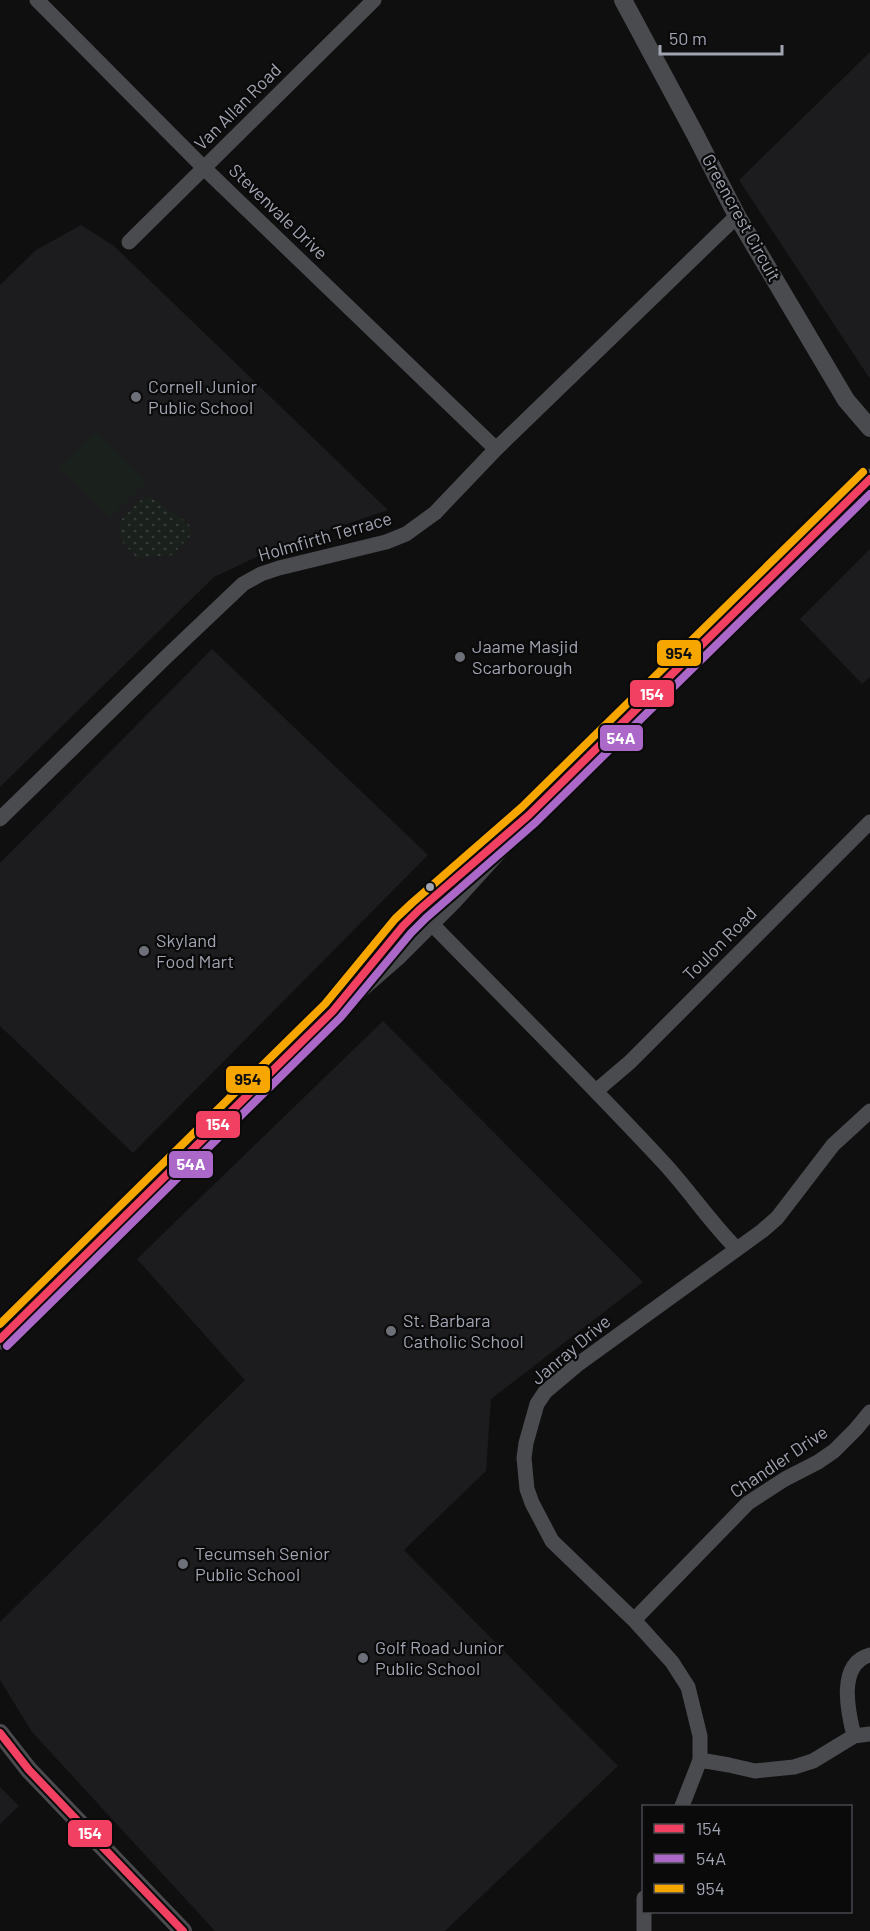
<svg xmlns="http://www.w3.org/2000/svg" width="870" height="1931" font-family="Barlow,sans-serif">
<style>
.built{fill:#1c1c1e}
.park{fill:url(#park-dots)}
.garden{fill:#1a201b}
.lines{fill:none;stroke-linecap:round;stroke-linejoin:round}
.minor{stroke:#4a4b4f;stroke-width:15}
.tertiary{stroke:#4a4b4f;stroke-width:18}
.secondary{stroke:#48494c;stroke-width:21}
.bus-1-casing{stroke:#0a0a0b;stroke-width:12}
.bus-2-casing{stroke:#0a0a0b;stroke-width:12}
.bus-3-casing{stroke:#0a0a0b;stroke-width:12}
.bus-1{stroke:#f24062;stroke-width:8}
.bus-2{stroke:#ac68c9;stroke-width:8}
.bus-3{stroke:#f7a600;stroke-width:8}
.poi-dot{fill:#6e7079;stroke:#0a0a0b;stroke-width:2}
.bus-dot{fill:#a1a4b1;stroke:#0a0a0b;stroke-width:2}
.labels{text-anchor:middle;stroke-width:4.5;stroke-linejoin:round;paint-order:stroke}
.street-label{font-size:18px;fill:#a1a4b1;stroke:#0a0a0b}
.poi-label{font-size:18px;fill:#a1a4b1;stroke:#0a0a0b;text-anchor:start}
.line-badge{stroke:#0a0a0b;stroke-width:2}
.badge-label{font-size:16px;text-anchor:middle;font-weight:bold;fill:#fff}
.pale-badge-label{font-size:16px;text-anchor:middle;font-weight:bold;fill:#111}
</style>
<defs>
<pattern id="park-dots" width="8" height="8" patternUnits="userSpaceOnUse" patternTransform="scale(1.5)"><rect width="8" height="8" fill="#1a201b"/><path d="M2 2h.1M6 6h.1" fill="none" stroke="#383d3a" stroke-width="1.8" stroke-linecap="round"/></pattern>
</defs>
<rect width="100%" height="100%" fill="#0f0f10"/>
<path class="built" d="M 870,52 L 870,379 L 739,180 Z
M 81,225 L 114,246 L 388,510 L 278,547 L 214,577 L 0,787 L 0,285 L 36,250 Z
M 870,549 L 870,677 L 862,684 L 800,619 Z
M 212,649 L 428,855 L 133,1153 L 0,1026 L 0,863 Z
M 383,1021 L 643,1282 L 491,1399 L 486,1471 L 404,1550 L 618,1766 L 445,1931 L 215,1931 L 32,1732 L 0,1680 L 0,1622 L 245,1380 L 137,1259 Z
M 0,1787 L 19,1806 L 0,1824 Z"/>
<path class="park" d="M 150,496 L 189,524 L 191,535 L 172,555 L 138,559 L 119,538 L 120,521 L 140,501 Z"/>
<path class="garden" d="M 96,431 L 147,482 L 110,518 L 59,467 Z"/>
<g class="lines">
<path class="minor" d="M 37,0 L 204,168 L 496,449
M 129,242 L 374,0
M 0,819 L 164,659 L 243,584 L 261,574 L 279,568 L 386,542 L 406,534 L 435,513 L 496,449 L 737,216
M 423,915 C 503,997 585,1078 663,1162 C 689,1190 710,1222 737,1249
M 596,1091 L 630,1062 L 870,822
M 634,1620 L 748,1503 L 785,1479 L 818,1462 L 834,1451 L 856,1429 L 870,1412
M 854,1736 C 848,1712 837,1664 870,1655
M 700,1760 L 729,1765 L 755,1771 L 794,1767 L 813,1761 L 854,1736 L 870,1734
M 682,1806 L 700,1760 L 700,1736 L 688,1687 L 672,1662 L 634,1620 L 552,1541 L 532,1503 L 527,1489 L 524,1458 L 526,1443 L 537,1404 L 545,1392 L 577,1365 L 762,1231 L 777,1218 L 833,1145 L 870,1111
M 644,1898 L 644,1931"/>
<path class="tertiary" d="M 623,0 L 695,134 L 737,216 L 846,400 L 870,428
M 0,1733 L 29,1770 L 183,1931"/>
<path class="secondary" d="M 375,960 L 403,926 L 467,867
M 0,1339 L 333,1011 L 397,955 L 453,899 L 529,815 L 870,479"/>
<g class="bus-1-casing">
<path id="bus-1" d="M 0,1339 L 333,1011 L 403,926 L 419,910 L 529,815 L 870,479
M 0,1733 L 29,1770 L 183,1931"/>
</g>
<g class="bus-2-casing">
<path id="bus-2" d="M 7,1346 L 340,1018 L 411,933 L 426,918 L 536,822 L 870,494"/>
</g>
<g class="bus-3-casing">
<path id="bus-3" d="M 0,1324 L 325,1004 L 395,919 L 412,903 L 522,807 L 863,472"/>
</g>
<use href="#bus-1" class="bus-1"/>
<use href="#bus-2" class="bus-2"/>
<use href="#bus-3" class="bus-3"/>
</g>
<g class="poi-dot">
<circle cx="136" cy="397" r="6"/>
<circle cx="460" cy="657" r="6"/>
<circle cx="144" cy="951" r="6"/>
<circle cx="391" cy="1331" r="6"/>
<circle cx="183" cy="1564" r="6"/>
<circle cx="363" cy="1658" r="6"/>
</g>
<circle class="bus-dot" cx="430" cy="887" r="5"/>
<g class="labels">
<g class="street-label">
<text transform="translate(238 107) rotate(-45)" y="6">Van Allan Road</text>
<text transform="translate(278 212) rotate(44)" y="6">Stevenvale Drive</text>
<text transform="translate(741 218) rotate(61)" y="6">Greencrest Circuit</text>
<text transform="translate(325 537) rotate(-16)" y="6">Holmfirth Terrace</text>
<text transform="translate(720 944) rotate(-45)" y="6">Toulon Road</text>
<text transform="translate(571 1350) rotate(-40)" y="6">Janray Drive</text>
<text transform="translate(779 1462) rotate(-34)" y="6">Chandler Drive</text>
</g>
<g class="poi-label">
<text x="148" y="393">Cornell Junior<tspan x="148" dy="21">Public School</tspan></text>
<text x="472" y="653">Jaame Masjid<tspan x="472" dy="21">Scarborough</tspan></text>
<text x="156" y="947">Skyland<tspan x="156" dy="21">Food Mart</tspan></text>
<text x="403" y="1327">St. Barbara<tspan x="403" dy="21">Catholic School</tspan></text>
<text x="195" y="1560">Tecumseh Senior<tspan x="195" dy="21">Public School</tspan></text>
<text x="375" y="1654">Golf Road Junior<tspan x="375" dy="21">Public School</tspan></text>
</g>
</g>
<g class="line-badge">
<rect x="656" y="639" width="46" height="28" rx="6" fill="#f7a600"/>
<rect x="629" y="679" width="46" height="29" rx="6" fill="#f24062"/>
<rect x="599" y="724" width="45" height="28" rx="6" fill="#ac68c9"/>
<rect x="225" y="1065" width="46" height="29" rx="6" fill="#f7a600"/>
<rect x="195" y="1110" width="46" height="29" rx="6" fill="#f24062"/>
<rect x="168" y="1150" width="46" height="29" rx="6" fill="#ac68c9"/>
<rect x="67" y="1819" width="46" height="29" rx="6" fill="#f24062"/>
</g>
<g class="badge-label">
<text x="652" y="700">154</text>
<text x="621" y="744">54A</text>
<text x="218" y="1130">154</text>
<text x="191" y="1170">54A</text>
<text x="90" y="1839">154</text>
</g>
<g class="pale-badge-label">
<text x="679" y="659">954</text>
<text x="248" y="1085">954</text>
</g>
<rect x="642" y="1805" width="210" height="108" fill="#0a0a0b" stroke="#46484d" stroke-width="1.5"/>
<rect x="654" y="1824" width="30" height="9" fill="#f24062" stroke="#46484d" stroke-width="1.5"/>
<text x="696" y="1835" font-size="18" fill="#a1a4b1">154</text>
<rect x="654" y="1854" width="30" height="9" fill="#ac68c9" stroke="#46484d" stroke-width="1.5"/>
<text x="696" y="1865" font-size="18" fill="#a1a4b1">54A</text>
<rect x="654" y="1884" width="30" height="9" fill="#f7a600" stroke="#46484d" stroke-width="1.5"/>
<text x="696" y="1895" font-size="18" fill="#a1a4b1">954</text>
<path d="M660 45v9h122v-9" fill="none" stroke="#a1a4b1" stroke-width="3"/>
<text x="669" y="45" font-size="18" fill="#a1a4b1" stroke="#0a0a0b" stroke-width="4.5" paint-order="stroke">50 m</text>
</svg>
